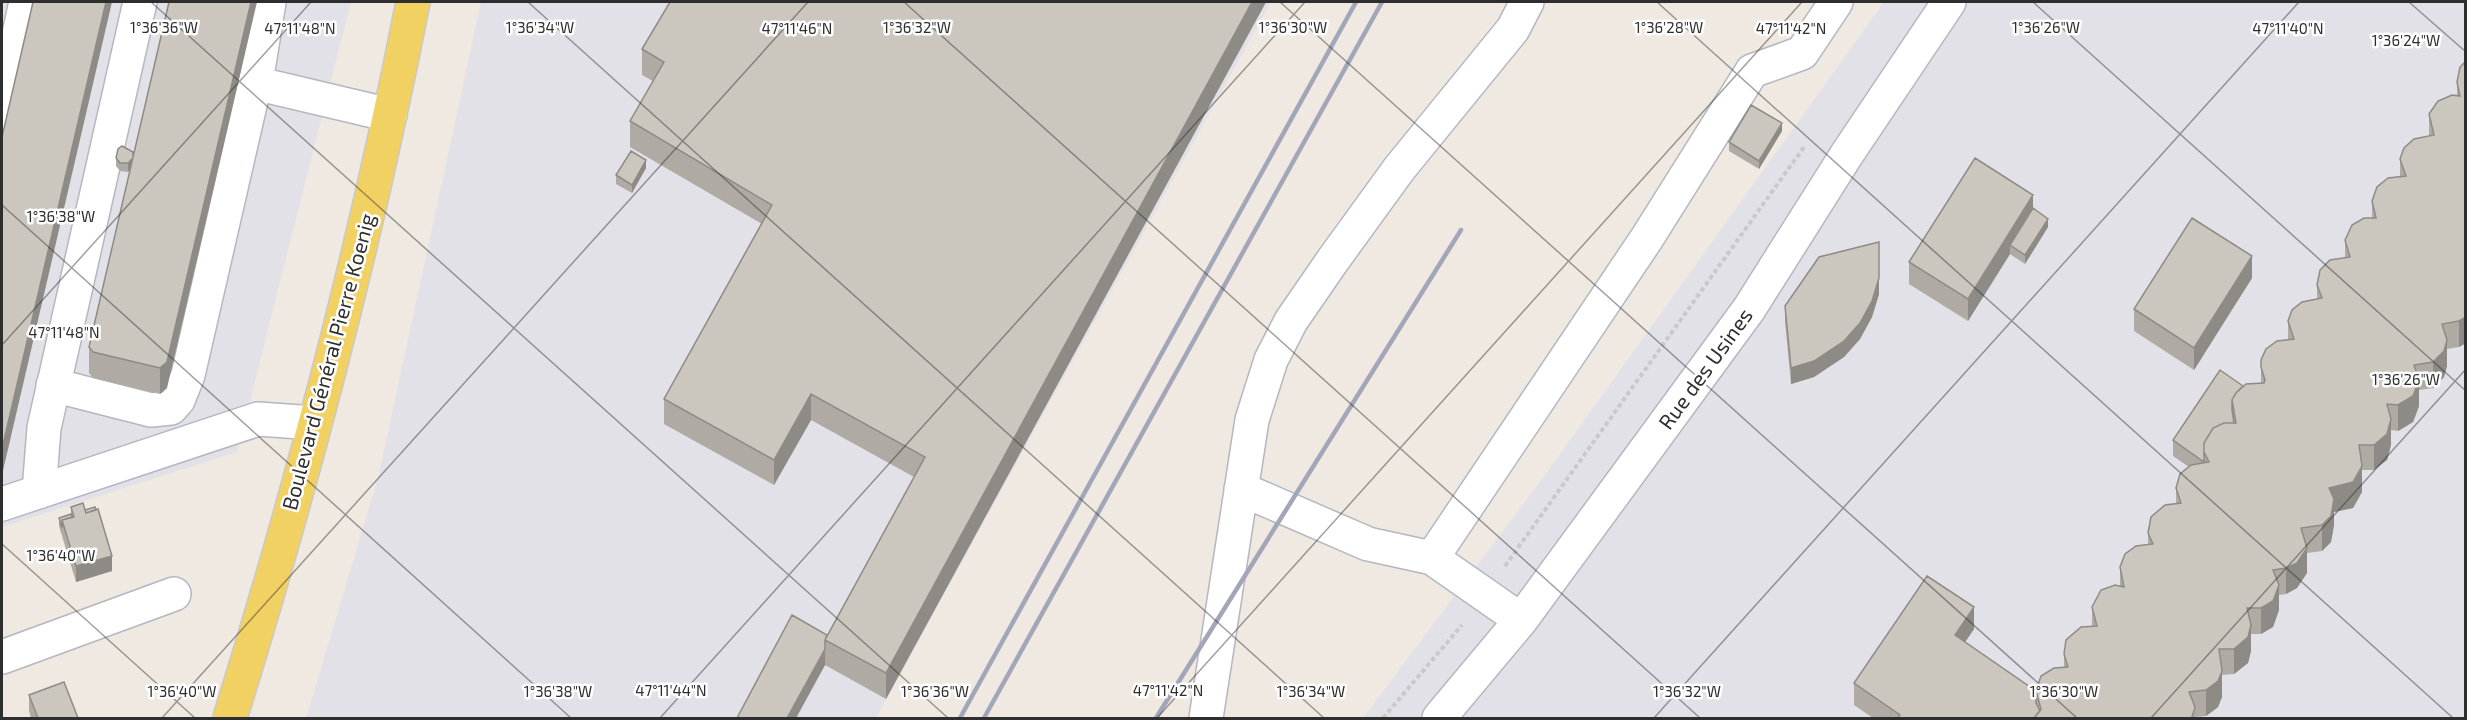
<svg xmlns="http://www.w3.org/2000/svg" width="2467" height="720" font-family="'Exo 2',sans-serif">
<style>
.industrial{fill:#e3e1e8}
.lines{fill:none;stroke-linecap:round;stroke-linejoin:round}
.minor-casing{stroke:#b4b7c1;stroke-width:36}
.major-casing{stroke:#c9c9c9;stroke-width:36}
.path{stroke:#c9c9c9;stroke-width:4;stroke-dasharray:4.5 3;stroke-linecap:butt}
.minor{stroke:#fff;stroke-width:33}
.major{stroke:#f2d163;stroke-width:33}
.rail{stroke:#a3a6b8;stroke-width:4.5}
.wall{fill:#afaba4}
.shaded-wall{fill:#8e8b86}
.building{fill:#cbc7bf;stroke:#8e8b86;stroke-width:1.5}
.ticks{fill:none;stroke:#2e2e2e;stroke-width:1.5;stroke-opacity:0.45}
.labels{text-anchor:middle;stroke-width:5;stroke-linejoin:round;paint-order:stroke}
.street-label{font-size:21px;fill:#2e2e2e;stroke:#fff}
.ticks-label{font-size:15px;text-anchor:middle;fill:#2e2e2e;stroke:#fff;stroke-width:5;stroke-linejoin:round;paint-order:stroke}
</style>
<rect width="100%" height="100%" fill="#efe9e1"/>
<path class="industrial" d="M 2,2 L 351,2 L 237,452 L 2,527 Z
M 481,2 L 1271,2 L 876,718 L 306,718 L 378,478 Z
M 1884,2 L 2465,2 L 2465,718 L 1363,718 L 1545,475 Z"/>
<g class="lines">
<g class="minor-casing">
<path id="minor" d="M 255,83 L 390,115
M 2,112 L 26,2
M 53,385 L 151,410 L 171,408 L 178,400 L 188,375 L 258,70 L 269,2
M 1241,489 L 1368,544 L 1432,558 L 1521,620
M 39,492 L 44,428 L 140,2
M 2,504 L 258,419 L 315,423
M 1432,558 L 1647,238 L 1752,71 L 1802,53 L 1836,2
M 2,657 L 174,594
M 1206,718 L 1252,420 L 1271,360 L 1291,321 L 1333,260 L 1399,169 L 1513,29 L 1527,2
M 1439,718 L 1521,620 L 1749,309 L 1847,154 L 1949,2"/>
</g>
<g class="major-casing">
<path id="major" d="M 230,718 C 303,483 366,243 413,2"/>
</g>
<path class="path" d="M 1505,566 L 1804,147
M 1383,718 L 1462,625"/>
<use href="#minor" class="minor"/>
<use href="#major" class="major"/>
<path class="rail" d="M 960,718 L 1356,2
M 984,718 L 1382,2
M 1156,718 L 1461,230"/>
</g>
<path class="wall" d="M 670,2 L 1266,2 L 886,699 L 825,665 L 796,718 L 737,718 L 827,635 L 914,477 L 811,420 L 774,485 L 664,424 L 664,399 L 762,224 L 630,147 L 630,121 L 653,81 L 642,75 L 642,49 Z
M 2466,61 L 2466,343 L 2459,347 L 2447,349 L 2447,366 L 2444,377 L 2433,388 L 2419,390 L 2419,406 L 2413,422 L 2398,431 L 2391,430 L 2391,445 L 2387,460 L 2374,470 L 2362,470 L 2362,492 L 2353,508 L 2334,512 L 2334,525 L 2331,542 L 2322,551 L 2307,553 L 2307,573 L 2297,588 L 2286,594 L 2279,595 L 2279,610 L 2273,627 L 2261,634 L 2251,634 L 2251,651 L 2248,663 L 2234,674 L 2222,675 L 2222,697 L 2218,707 L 2206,716 L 2195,717 L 2195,718 L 1873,718 L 1854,705 L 1854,683 L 1974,629 L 1965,642 L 2036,691 L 2064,667 L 2064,654 L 2092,626 L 2092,607 L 2120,586 L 2120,567 L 2148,545 L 2148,533 L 2176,504 L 2176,488 L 2189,467 L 2173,456 L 2173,440 L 2243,386 L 2261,383 L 2261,367 L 2288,340 L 2288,321 L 2317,299 L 2317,285 L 2345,258 L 2345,240 L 2372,218 L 2372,201 L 2400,177 L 2400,159 L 2429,136 L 2429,114 L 2457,96 L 2457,82 Z
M 1782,131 L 1759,169 L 1729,151 L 1729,142 Z
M 133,152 L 167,388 L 160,394 L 93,378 L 89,373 L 89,347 L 130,169 L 128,172 L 120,171 L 116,166 L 116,158 Z
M 646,168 L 632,193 L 616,184 L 616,175 Z
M 2033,208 L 2048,227 L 2025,264 L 2010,254 L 1968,321 L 1909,284 L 1909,262 Z
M 1879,242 L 1879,294 L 1872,317 L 1860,339 L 1844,357 L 1814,377 L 1791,384 L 1785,322 L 1785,306 Z
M 2252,278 L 2194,370 L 2134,331 L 2134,309 Z
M 71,507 L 85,510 L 112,571 L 76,582 L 59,526 L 59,518 L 71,514 Z
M 29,695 L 78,718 L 31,718 L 29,711 Z"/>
<path class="shaded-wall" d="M 106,2 L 112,2 L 2,475 L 2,449 Z
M 251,2 L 257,2 L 167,388 L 160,394 L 160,368 Z
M 1252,2 L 1266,2 L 886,699 L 886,673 Z
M 1782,123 L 1782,131 L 1759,169 L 1759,161 Z
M 134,157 L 134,165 L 128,172 L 128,163 Z
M 646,160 L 646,168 L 632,193 L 632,185 Z
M 2033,195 L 2033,217 L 2010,245 L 2010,254 L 1968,321 L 1968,299 Z
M 2048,219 L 2048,227 L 2025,264 L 2025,255 Z
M 2252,256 L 2252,278 L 2194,370 L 2194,348 Z
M 1879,278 L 1879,294 L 1872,317 L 1860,339 L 1844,357 L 1814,377 L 1791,384 L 1791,368 Z
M 2466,317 L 2466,343 L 2459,347 L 2459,321 Z
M 2447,340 L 2447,366 L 2444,377 L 2433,388 L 2433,362 Z
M 2419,380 L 2419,406 L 2413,422 L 2398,431 L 2398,405 Z
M 811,394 L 811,420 L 774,485 L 774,460 Z
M 2391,419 L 2391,445 L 2387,460 L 2374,470 L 2374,445 Z
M 2362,466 L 2362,492 L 2353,508 L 2334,512 L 2334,525 L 2331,542 L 2322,551 L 2322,525 L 2329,488 Z
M 2307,548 L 2307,573 L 2297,588 L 2286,594 L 2286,568 Z
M 112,556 L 112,571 L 76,582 L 76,566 Z
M 2279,585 L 2279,610 L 2273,627 L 2261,634 L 2261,608 Z
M 1974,607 L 1974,629 L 1955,657 L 1955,635 Z
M 2251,625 L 2251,651 L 2248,663 L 2234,674 L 2234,649 Z
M 825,649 L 825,665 L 796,718 L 787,718 Z
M 2222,671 L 2222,697 L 2218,707 L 2206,716 L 2206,690 Z"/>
<path class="building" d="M 33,2 L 106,2 L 2,449 L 2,137 Z
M 169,2 L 251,2 L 167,362 L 160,368 L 93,352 L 89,347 Z
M 670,2 L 1252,2 L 886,673 L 825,640 L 925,457 L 811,394 L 774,460 L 664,399 L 772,205 L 630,121 L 664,62 L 642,49 Z
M 2466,61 L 2466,317 L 2459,321 L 2442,324 L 2447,340 L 2444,351 L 2433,362 L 2414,365 L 2419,380 L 2413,396 L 2398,405 L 2387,404 L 2391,419 L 2387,434 L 2374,445 L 2359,445 L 2362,466 L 2353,482 L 2329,488 L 2334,499 L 2331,516 L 2322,525 L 2301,528 L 2307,548 L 2297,563 L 2286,568 L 2273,570 L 2279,585 L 2273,601 L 2261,608 L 2247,608 L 2251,625 L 2248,637 L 2234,649 L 2219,649 L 2222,671 L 2218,681 L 2206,690 L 2189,692 L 2195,707 L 2192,717 L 2191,718 L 2034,718 L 2041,709 L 2036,691 L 2041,676 L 2054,668 L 2068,667 L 2064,654 L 2066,640 L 2081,627 L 2097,626 L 2092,607 L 2101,590 L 2115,585 L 2124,587 L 2120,567 L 2125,554 L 2136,546 L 2153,544 L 2148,533 L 2151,517 L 2165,505 L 2181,503 L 2176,488 L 2180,474 L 2191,465 L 2209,462 L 2204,452 L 2204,443 L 2213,428 L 2224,423 L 2236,423 L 2232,400 L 2236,393 L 2246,384 L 2264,383 L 2265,380 L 2261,367 L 2261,360 L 2266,349 L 2277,341 L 2294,339 L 2288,321 L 2292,310 L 2302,302 L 2322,298 L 2317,285 L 2320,270 L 2330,260 L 2350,257 L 2345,240 L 2352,225 L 2364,218 L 2376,218 L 2372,201 L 2377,187 L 2388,178 L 2406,176 L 2400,159 L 2404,148 L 2414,139 L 2434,135 L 2429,114 L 2438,101 L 2452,95 L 2460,96 L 2457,82 L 2460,67 Z
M 1751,105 L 1782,123 L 1759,161 L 1729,142 Z
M 122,146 L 133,152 L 133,158 L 128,163 L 120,163 L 116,158 L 118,149 Z
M 631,151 L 646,160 L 632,185 L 616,175 Z
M 1975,158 L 2033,195 L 1968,299 L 1909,262 Z
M 2033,208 L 2048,219 L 2025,255 L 2010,245 Z
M 2192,218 L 2252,256 L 2194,348 L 2134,309 Z
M 1879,242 L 1879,278 L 1872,301 L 1860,323 L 1844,341 L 1814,361 L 1791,368 L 1785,306 L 1819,257 Z
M 2220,370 L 2243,386 L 2236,393 L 2232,400 L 2232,410 L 2234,423 L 2224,423 L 2213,428 L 2204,443 L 2204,462 L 2173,440 Z
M 83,503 L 86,513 L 98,509 L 112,556 L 76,566 L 62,520 L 74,517 L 71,507 Z
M 95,507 L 96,510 L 86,513 L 85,510 Z
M 71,514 L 72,517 L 62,520 L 62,528 L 59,518 Z
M 1927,576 L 1974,607 L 1955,635 L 2036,691 L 2036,703 L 2040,711 L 2034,718 L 1898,718 L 1900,715 L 1854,683 Z
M 792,615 L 827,635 L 825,640 L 825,649 L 787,718 L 737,718 Z
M 64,682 L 78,718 L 38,718 L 29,695 Z"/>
<path class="ticks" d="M 151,2 L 948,718M 528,2 L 1324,718M 904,2 L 1700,718M 1280,2 L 2077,718M 1657,2 L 2453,718M 2033,2 L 2466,391M 2409,2 L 2466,52M 2,205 L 571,718M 2,345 L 311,2M 2,544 L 195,718M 162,718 L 808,2M 660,718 L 1305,2M 1157,718 L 1802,2M 1654,718 L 2299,2M 2151,718 L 2466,369"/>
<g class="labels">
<g class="street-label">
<text transform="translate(329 362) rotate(-75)" y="7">Boulevard Général Pierre Koenig</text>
<text transform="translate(1706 369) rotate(-54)" y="7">Rue des Usines</text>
</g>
</g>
<g class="ticks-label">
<text x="164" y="33">1°36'36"W</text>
<text x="540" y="33">1°36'34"W</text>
<text x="917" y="33">1°36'32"W</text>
<text x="1293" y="33">1°36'30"W</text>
<text x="1669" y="33">1°36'28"W</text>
<text x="2046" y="33">1°36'26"W</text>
<text x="300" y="34">47°11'48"N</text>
<text x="797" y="34">47°11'46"N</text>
<text x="1791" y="34">47°11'42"N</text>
<text x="2288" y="34">47°11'40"N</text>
<text x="2406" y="46">1°36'24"W</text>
<text x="61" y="222">1°36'38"W</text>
<text x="64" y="338">47°11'48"N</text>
<text x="2406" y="385">1°36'26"W</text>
<text x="61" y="561">1°36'40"W</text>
<text x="671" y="696">47°11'44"N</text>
<text x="1168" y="696">47°11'42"N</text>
<text x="182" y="697">1°36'40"W</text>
<text x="558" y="697">1°36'38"W</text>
<text x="935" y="697">1°36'36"W</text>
<text x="1311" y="697">1°36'34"W</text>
<text x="1687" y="697">1°36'32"W</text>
<text x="2064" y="697">1°36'30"W</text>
</g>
<rect width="2467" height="720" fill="none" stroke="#2e2e2e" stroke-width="6"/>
</svg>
